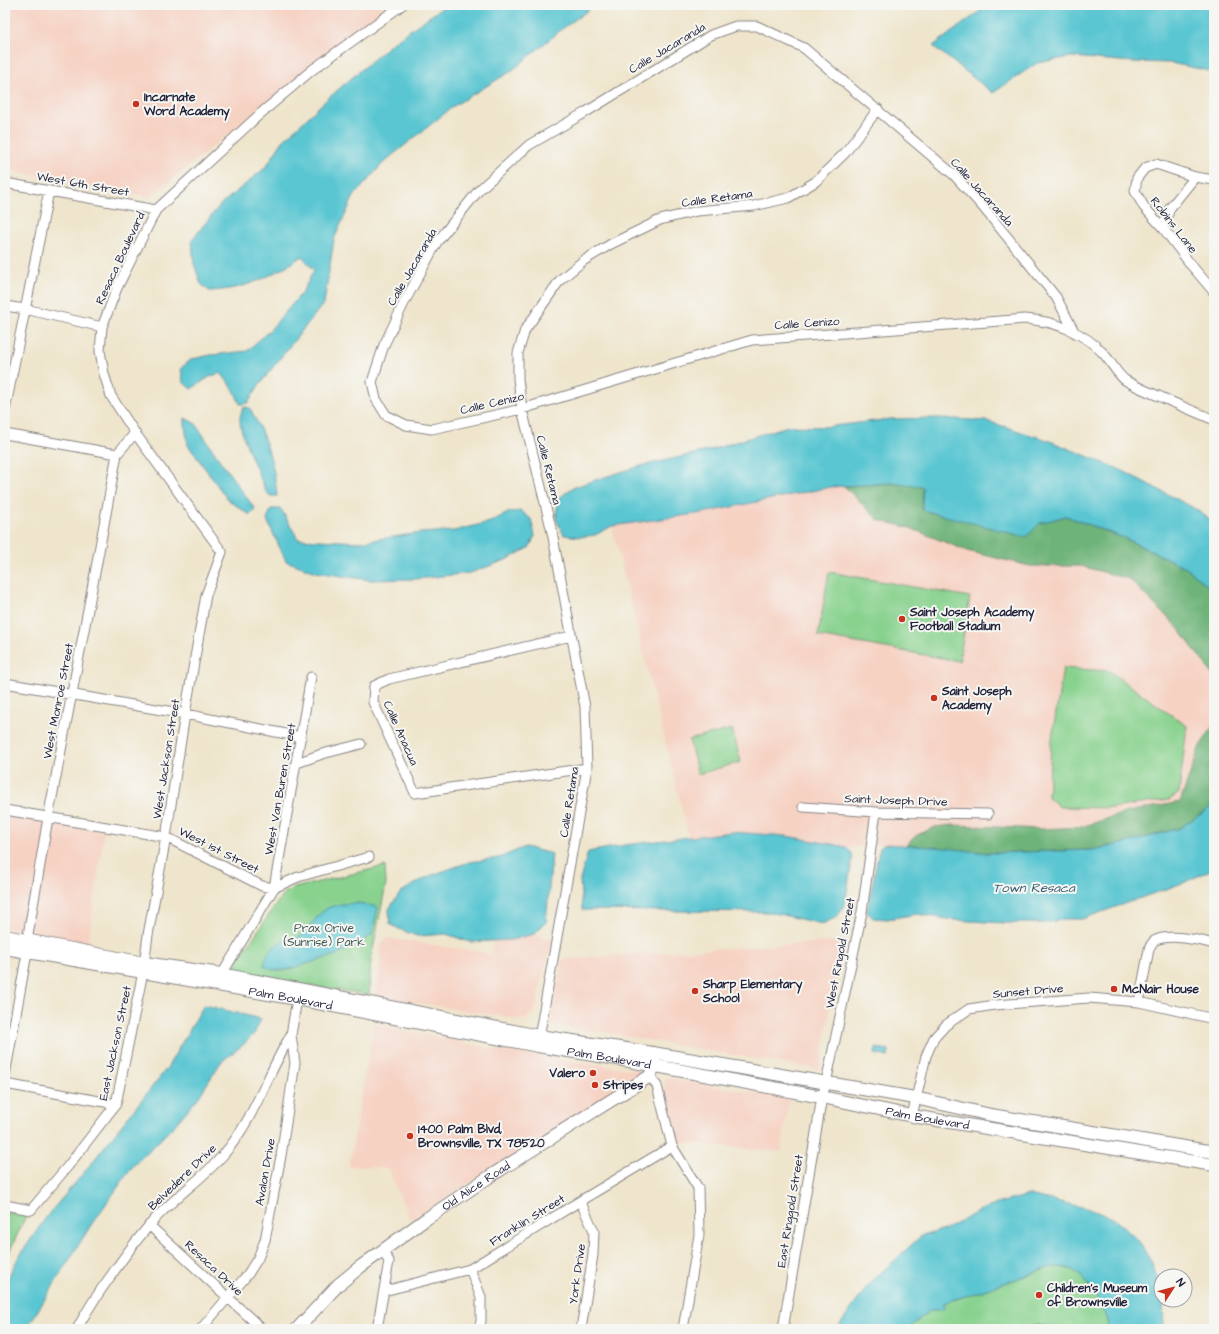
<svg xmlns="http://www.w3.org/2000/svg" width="1219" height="1334" font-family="'Architects Daughter',sans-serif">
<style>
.built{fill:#f6d2c3}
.green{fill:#88d28e;stroke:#557a64}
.forest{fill:#6eb479;stroke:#486b5a}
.water{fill:#5ac6d2;stroke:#3e7486}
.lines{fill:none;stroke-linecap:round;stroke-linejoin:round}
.minor-casing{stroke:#888484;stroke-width:11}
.major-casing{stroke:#888484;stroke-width:14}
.minor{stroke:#fff;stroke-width:9}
.major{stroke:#fff;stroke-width:12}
.poi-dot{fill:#c8321e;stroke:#f6f6f2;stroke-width:1.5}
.labels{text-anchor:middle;stroke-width:4;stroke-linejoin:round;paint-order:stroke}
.street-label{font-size:12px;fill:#22223b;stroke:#f6f6f2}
.poi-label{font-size:12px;font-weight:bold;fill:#22223b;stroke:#f6f6f2;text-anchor:start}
.park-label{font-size:12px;fill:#415754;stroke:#f6f6f2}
.water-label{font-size:13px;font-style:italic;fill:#365b70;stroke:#f6f6f2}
</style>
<rect width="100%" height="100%" fill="#f6f6f2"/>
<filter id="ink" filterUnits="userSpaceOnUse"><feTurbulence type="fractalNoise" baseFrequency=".025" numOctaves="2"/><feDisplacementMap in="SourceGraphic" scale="8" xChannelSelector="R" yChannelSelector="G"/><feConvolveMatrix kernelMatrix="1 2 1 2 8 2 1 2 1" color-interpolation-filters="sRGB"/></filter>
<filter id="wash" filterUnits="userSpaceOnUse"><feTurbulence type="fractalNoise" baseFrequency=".012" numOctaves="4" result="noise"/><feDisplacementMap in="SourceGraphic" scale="16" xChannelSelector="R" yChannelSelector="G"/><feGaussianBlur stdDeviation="0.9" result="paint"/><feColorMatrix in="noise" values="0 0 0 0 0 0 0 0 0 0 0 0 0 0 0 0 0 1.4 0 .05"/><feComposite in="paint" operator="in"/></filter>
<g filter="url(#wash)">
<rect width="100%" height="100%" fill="#efe5cc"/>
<path class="built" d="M 5,5 L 389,5 L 150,197 L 5,170 Z
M 891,483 L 922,511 L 1026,537 L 1040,523 L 1214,591 L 1214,805 L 946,848 L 886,844 L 846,847 L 786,836 L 732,832 L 689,838 L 612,526 L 702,513 L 831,487 Z
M 5,813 L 104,832 L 88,944 L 5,928 Z
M 534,934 L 552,940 L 534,1014 L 523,1020 L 376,996 L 382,943 L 387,938 L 492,954 L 493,941 L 511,940 Z
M 841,941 L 820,1070 L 551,1023 L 562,959 Z
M 374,1024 L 503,1051 L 643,1071 L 640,1077 L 410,1220 L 388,1168 L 349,1166 Z
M 665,1077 L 789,1099 L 781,1152 L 677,1142 L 664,1090 Z"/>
<path class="green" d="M 829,572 L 970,597 L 959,661 L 818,636 Z
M 1063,668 L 1109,671 L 1187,726 L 1179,793 L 1169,800 L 1112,808 L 1060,807 L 1048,797 L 1051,745 Z
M 732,729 L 741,762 L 698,774 L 689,740 Z
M 385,866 L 386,884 L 371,959 L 369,995 L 239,975 L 235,970 L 237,961 L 284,893 L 294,888 Z
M 5,1212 L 26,1216 L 5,1261 Z
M 1051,1267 C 1058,1267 1066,1267 1072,1270 C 1089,1278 1106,1311 1109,1329 L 908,1329 L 930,1310 L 943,1303 L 981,1291 Z"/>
<path class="forest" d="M 891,483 L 923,487 L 1040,523 L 1066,516 L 1124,538 L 1185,567 L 1214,591 L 1214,681 L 1211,672 L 1178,628 L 1129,579 L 1081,566 L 1030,566 L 967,551 L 910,528 L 878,520 L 844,486 Z
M 1214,725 L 1214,805 L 1180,828 L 1126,843 L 1092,850 L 987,853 L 906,845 L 917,835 L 935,827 L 951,825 L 1042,829 L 1081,827 L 1128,812 L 1180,802 L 1200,746 Z
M 1038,1325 L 1053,1327 L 1057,1329 L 1023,1329 Z"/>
<path class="water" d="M 446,5 L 595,5 L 562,29 L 510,72 L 455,105 L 384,162 L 354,196 L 334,239 L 324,303 L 259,385 L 248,403 L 240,404 L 234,390 L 221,373 L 211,376 L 191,389 L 183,382 L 181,368 L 192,359 L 211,355 L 247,351 L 270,330 L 302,293 L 314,270 L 302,256 C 272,276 246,290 209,291 L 201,284 L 194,264 L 192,240 L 220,205 L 265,168 L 283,141 L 326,100 L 396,40 Z
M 993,5 L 1214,5 L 1214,72 L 1171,63 L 1133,62 L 1071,57 L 1037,63 L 993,93 L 933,46 L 983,9 Z
M 244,407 L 250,408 C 266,439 274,461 277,496 L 271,496 L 266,492 C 260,475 239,434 240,419 C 240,414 242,411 244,407 Z
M 185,418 L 196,424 L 218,458 L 255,509 L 250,515 L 228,500 L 188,445 L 185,426 Z
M 939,418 L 987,421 L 1050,441 L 1121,470 L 1192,507 L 1214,522 L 1214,591 L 1185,567 L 1124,538 L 1066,516 L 1040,523 L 1026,537 L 922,510 L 923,487 L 891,483 L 831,487 L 702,513 L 612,526 L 595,535 L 580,537 L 564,535 L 556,519 L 558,499 L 572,488 L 595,480 L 641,466 L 707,451 L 788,426 L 826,427 L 891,419 Z
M 271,509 L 281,509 L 298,539 L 359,542 L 420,533 L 454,531 L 490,522 L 510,512 L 521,511 L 531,519 L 535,536 L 529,548 L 506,560 L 470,573 L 416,579 L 370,580 L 316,572 L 286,561 L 267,520 Z
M 1214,805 L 1214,868 L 1188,881 L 1082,919 L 1063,919 L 1045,923 L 1004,923 L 954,920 L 917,914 L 887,919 L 873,918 L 867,912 L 879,851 L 881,846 L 886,844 L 946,848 L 987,853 L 1092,850 L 1126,843 L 1180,828 Z
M 732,832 L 786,836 L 831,844 L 846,847 L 853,855 L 845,903 L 837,917 L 822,924 L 770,912 L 582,910 L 580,880 L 588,852 L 625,845 Z
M 525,847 L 552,854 L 546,922 L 534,934 L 511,940 L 470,942 L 446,934 L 417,936 L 399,929 L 390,924 L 389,909 L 401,892 L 427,877 L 469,862 L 499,858 Z
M 358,903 L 378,907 L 372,935 L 339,954 L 286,970 L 274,970 L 264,966 C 265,954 274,943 287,940 C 290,939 293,941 296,939 C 308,933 313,920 322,912 C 332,903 346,904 358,903 Z
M 204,1005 L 261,1019 L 254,1034 L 243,1045 L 221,1062 L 198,1098 L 171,1129 L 133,1166 L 91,1225 L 30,1323 L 28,1329 L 5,1329 L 5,1284 L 18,1258 L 47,1216 L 82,1175 L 167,1068 Z
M 876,1048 L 889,1050 L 888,1057 L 875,1054 Z
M 1029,1195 L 1086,1208 L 1113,1218 L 1138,1240 L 1152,1263 L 1161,1291 L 1161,1300 L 1163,1300 L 1164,1329 L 1109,1329 C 1106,1311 1089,1278 1072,1270 C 1066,1267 1058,1267 1051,1267 L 981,1291 L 944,1303 L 944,1308 L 941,1310 L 930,1310 L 908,1329 L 837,1329 L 870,1283 L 921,1236 L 944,1230 L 989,1206 Z"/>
</g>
<g filter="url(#ink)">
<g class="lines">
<g class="minor-casing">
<path id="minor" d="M 1214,180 L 1195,177 L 1156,164 L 1145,168 L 1137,178 L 1135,191 L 1144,207 L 1163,228 L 1191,265 L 1214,292
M 5,183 L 156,210
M 1163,228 L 1170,208 L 1195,177
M 5,306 L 25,309 L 102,327
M 1075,333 L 1056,297 L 982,206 L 954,175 L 804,48 L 757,26 L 736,26 L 711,35 L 586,112 L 529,145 L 479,190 L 437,242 L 405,301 L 384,345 L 372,382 L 376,399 L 386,415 L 406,425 L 432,429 L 522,409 L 752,340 L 1025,319 C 1054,321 1084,332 1104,354 C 1111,362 1117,374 1125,380 C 1136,387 1149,392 1161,397 C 1178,405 1196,412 1214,420
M 5,410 L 49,191
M 5,434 L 117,454 L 135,433
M 571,636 L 389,679 L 374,686 L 373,702 L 415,793 L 587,768
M 5,683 L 185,714 L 301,737
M 297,763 L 322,754 L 361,744
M 803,807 L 876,812 L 988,814
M 5,810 L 166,837 L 262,886 L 274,888 L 298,877 L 369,857
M 219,979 L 274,888 L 311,677
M 1139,1002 L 1149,949 C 1150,946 1152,943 1154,941 C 1168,933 1200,940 1214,944
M 538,1043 L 587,768 L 585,707 L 552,532 L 522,409 L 518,379 L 518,353 L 525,330 L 560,280 L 583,261 L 611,244 L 660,220 L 697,211 L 754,206 L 788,198 L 815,182 L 845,153 L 878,109
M 5,1075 L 27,953 L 27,941 L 48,818 L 95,573 L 117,454
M 650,1076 L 657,1086 L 672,1146 L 698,1188 L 699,1235 L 683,1329
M 5,1084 L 116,1104
M 912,1116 L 926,1056 L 934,1038 L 946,1025 L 969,1009 L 995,1005 L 1089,998 L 1139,1002 L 1214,1019
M 580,1201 L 594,1231 L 593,1255 L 581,1329
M 5,1205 L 31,1210 L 68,1166 L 116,1104 L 143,972 L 148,935 L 166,837 L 185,714 L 206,595 L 222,552 L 135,433 L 111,396 L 104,374 L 100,351 L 102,327 L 117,288 L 156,210 L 260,114 L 312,70 L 402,5
M 149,1225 L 262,1329
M 470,1269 L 481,1297 L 481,1321 L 479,1329
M 384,1291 L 470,1269 L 580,1201 L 672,1146
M 77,1329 C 88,1308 101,1289 115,1270 C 131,1247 148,1224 169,1205 C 187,1188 208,1173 224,1154 C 255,1118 267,1074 291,1035
M 201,1329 L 248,1274 L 258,1258 L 265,1240 L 281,1156 L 295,1063 L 291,1035 L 297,999
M 377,1329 L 389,1261 L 382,1251
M 783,1329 L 822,1097 L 826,1083 L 862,912 L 876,812"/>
</g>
<g class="major-casing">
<g id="major">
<path d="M 5,936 L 144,963 L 221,974 L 539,1036 L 653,1053 L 915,1098 L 991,1115 L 1214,1152"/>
<path id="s1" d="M 5,948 L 297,999 L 538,1046 L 624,1060 L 822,1097 L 912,1116 L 1214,1165"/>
<path id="s2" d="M 297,1329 L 338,1285 L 360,1267 L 426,1219 L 492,1175 L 650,1076 L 654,1066 L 654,1058"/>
</g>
</g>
<use href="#minor" class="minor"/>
<use href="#major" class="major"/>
</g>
</g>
<g class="poi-dot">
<circle cx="136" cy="104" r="4"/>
<circle cx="902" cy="619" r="4"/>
<circle cx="934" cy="698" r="4"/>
<circle cx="1114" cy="989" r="4"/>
<circle cx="695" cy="991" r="4"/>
<circle cx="593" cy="1073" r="4"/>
<circle cx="595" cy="1085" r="4"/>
<circle cx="410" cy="1136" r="4"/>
<circle cx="1039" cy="1295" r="4"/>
</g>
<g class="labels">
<g class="street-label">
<text transform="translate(667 48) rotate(-31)" y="4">Calle Jacaranda</text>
<text transform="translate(83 184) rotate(10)" y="4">West 6th Street</text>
<text transform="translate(982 192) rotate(48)" y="4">Calle Jacaranda</text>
<text transform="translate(717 198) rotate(-8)" y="4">Calle Retama</text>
<text transform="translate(1174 225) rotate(52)" y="4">Robins Lane</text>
<text transform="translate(120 258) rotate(-65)" y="4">Resaca Boulevard</text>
<text transform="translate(412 267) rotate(-60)" y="4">Calle Jacaranda</text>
<text transform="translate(807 323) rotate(-4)" y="4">Calle Cenizo</text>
<text transform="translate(492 403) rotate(-13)" y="4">Calle Cenizo</text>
<text transform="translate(549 470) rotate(76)" y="4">Calle Retama</text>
<text transform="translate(58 701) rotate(-79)" y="4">West Monroe Street</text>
<text transform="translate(401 733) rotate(66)" y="4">Calle Anacua</text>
<text transform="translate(166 759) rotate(-81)" y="4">West Jackson Street</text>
<text transform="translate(280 789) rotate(-80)" y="4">West Van Buren Street</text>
<text transform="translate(896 800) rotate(2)" y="4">Saint Joseph Drive</text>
<text transform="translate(569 802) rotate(-81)" y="4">Calle Retama</text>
<text transform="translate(219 850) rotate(27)" y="4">West 1st Street</text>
<text transform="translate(840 953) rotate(-79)" y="4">West Ringold Street</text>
<text transform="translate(1028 991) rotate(-5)" y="4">Sunset Drive</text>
<text dy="4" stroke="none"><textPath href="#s1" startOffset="290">Palm Boulevard</textPath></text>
<text transform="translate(115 1043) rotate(-78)" y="4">East Jackson Street</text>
<text dy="4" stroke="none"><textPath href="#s1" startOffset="614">Palm Boulevard</textPath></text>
<text dy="4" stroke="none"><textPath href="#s1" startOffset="938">Palm Boulevard</textPath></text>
<text transform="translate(265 1172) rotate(-80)" y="4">Avalon Drive</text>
<text transform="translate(182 1177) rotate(-44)" y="4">Belvedere Drive</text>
<text dy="4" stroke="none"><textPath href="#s2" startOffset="230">Old Alice Road</textPath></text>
<text transform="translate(790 1211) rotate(-81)" y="4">East Ringgold Street</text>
<text transform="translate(527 1220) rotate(-32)" y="4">Franklin Street</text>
<text transform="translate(214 1268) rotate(43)" y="4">Resaca Drive</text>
<text transform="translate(577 1274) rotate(-82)" y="4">York Drive</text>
</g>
<g class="poi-label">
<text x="144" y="101">Incarnate<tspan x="144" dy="14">Word Academy</tspan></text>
<text x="910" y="616">Saint Joseph Academy<tspan x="910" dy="14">Football Stadium</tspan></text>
<text x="942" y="695">Saint Joseph<tspan x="942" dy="14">Academy</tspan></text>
<text x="703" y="988">Sharp Elementary<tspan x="703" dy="14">School</tspan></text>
<text x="1122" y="993">McNair House</text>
<text x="585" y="1077" text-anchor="end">Valero</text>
<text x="603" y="1089">Stripes</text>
<text x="418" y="1133">1400 Palm Blvd,<tspan x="418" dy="14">Brownsville, TX 78520</tspan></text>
<text x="1047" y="1292">Children’s Museum<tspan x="1047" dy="14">of Brownsville</tspan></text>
</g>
<g class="park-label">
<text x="324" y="932">Prax Orive<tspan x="324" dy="14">(Sunrise) Park</tspan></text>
</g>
<g class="water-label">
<text x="1034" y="892">Town Resaca</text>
</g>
</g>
<rect width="1219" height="1334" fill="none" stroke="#f6f6f2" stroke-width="20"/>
<g transform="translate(1173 1288) rotate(54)"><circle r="19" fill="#f6f6f2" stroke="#a1a1a9"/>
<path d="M0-3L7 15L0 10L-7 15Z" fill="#c8321e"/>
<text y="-6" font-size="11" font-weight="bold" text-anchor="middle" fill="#22223b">N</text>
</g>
</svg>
